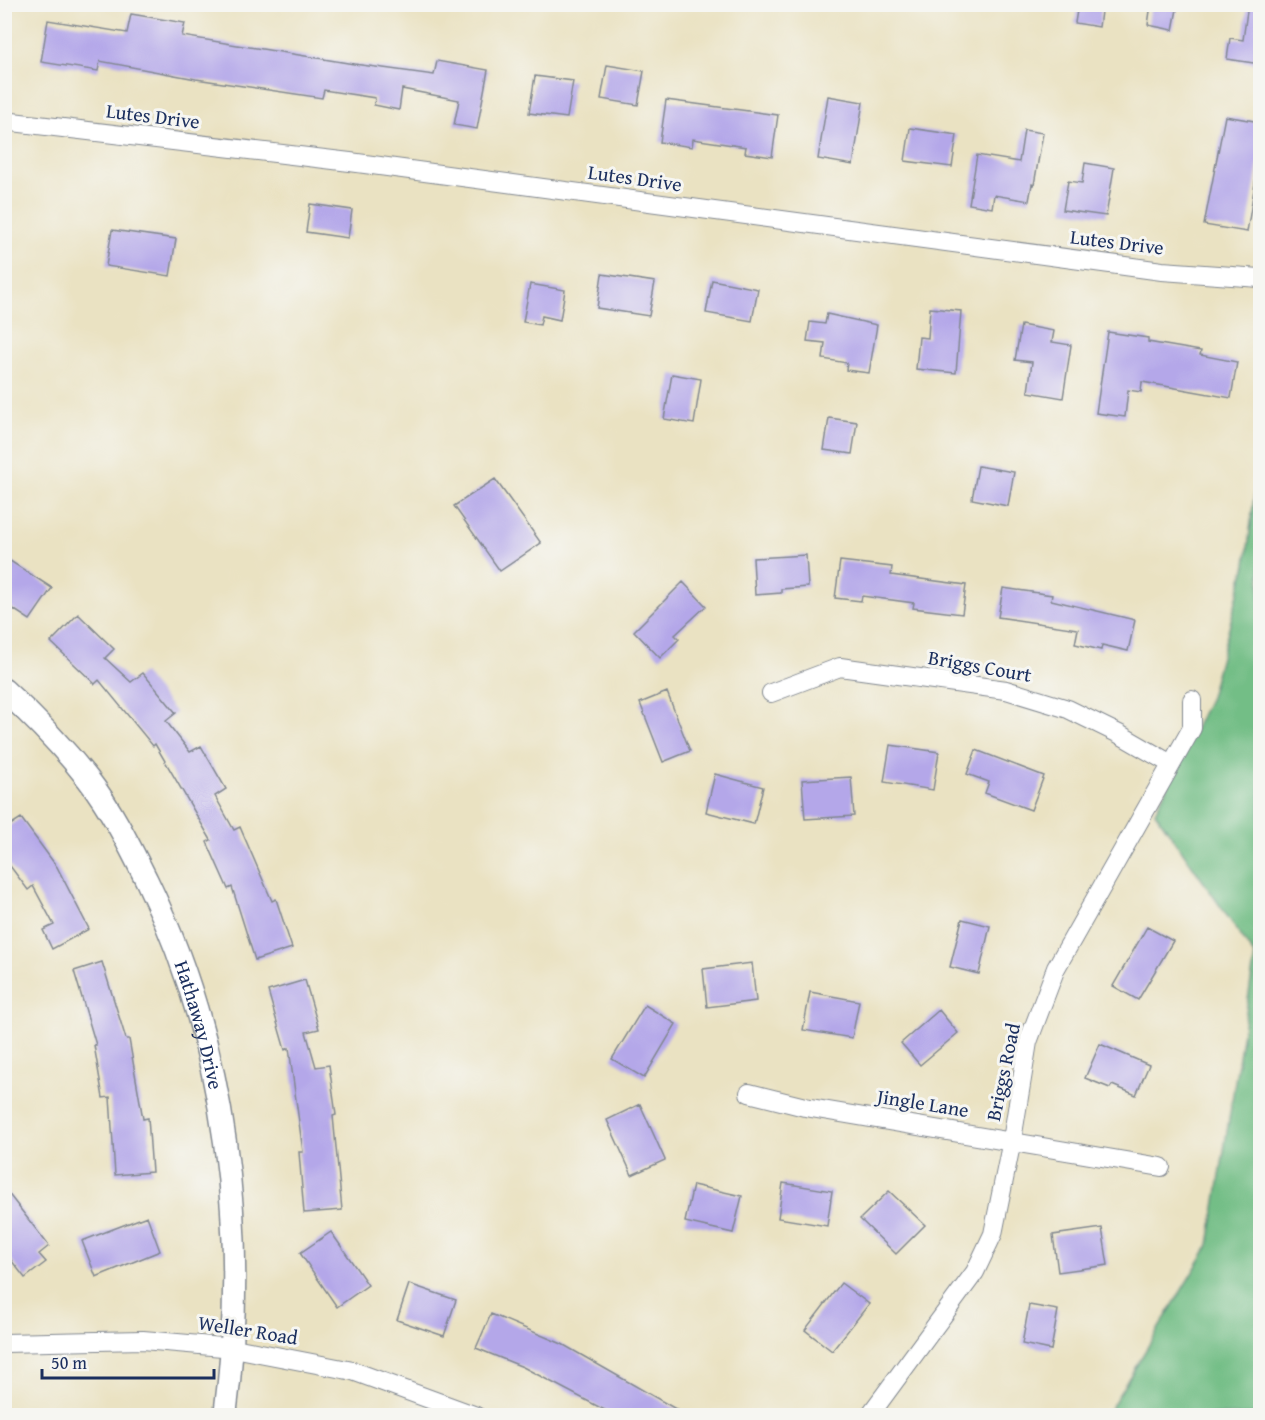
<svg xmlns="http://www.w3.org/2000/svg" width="1265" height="1420" font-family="'Gentium Book Plus',serif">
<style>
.forest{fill:#73be86;stroke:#477672;stroke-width:1.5}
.building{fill:#b4a7e9}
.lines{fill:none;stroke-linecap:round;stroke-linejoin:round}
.minor-casing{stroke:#828890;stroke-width:20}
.tertiary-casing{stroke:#828890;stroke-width:25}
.minor{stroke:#fff;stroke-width:18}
.tertiary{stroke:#fff;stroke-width:22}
.labels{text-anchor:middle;stroke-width:6;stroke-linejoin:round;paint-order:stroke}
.street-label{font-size:20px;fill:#1b2f5e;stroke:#f6f6f2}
</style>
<rect width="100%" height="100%" fill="#f6f6f2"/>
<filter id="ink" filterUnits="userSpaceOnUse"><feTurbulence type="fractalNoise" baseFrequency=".0167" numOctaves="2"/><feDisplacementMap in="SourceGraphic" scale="12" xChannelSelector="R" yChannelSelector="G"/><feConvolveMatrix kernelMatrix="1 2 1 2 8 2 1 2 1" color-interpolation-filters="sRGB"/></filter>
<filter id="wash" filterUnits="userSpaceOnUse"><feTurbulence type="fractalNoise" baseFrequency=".008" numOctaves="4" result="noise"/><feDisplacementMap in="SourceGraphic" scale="24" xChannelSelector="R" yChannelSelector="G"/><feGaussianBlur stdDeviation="1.35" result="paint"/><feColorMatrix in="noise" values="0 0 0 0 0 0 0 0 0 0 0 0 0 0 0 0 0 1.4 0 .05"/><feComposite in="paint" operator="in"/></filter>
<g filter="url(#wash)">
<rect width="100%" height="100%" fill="#eae2c2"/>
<path class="forest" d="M 1260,446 L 1260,1415 L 1106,1416 L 1209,1245 L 1255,956 L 1155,812 L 1210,697 L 1246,565 Z"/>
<g id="blocks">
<path class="building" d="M 1078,4 L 1102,4 L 1099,27 L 1075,23 Z
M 1151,4 L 1178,4 L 1173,30 L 1148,25 Z
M 1248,4 L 1260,4 L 1260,64 L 1227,59 L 1230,38 L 1243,40 Z
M 131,14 L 185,23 L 182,36 L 354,64 L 434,75 L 437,61 L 488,70 L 477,129 L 454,125 L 459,100 L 402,89 L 399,110 L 374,105 L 375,98 L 324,90 L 322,98 L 196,79 L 100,61 L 98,71 L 41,62 L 48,20 L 127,33 Z
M 607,65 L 644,71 L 638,105 L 601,99 Z
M 535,76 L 573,81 L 567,118 L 529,113 Z
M 828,96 L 863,102 L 853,165 L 818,159 Z
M 666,100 L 778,115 L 772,157 L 745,153 L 746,147 L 693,139 L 692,147 L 660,142 Z
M 1225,116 L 1260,122 L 1260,153 L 1247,232 L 1204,225 Z
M 910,128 L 957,135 L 952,167 L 905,161 Z
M 1024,130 L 1043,133 L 1034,185 L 1032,184 L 1029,201 L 994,195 L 992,208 L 969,204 L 977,155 L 1019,162 Z
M 1085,163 L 1114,168 L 1106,216 L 1063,210 L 1068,181 L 1082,183 Z
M 310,204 L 352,210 L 348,238 L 306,232 Z
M 112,230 L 176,239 L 170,276 L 106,266 Z
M 602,274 L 655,282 L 649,316 L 597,308 Z
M 712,280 L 758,289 L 752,321 L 706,313 Z
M 530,284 L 565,290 L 560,320 L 542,316 L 540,325 L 523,322 Z
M 930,308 L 961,311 L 956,373 L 916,369 L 919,337 L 928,338 Z
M 827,314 L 877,325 L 869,373 L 846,370 L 847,363 L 823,359 L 825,343 L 807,341 L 810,322 L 825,324 Z
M 1021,325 L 1054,331 L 1052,342 L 1071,345 L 1063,398 L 1028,392 L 1032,362 L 1015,360 Z
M 1108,332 L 1148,338 L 1148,342 L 1201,351 L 1200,355 L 1237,362 L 1231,398 L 1142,382 L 1141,392 L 1128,390 L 1125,417 L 1096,413 Z
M 672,374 L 701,379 L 694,424 L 664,419 Z
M 829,418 L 857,422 L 852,454 L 824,450 Z
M 978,466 L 1014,472 L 1008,506 L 972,499 Z
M 495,479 L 541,543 L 500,571 L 454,506 Z
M 806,555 L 808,587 L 781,589 L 781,593 L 755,595 L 753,558 Z
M 4,557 L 52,588 L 30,620 L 4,603 Z
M 840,561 L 892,567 L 891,575 L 966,585 L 962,614 L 913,608 L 914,603 L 862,596 L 861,601 L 835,598 Z
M 683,582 L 706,606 L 675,635 L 679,639 L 660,658 L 634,631 Z
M 1003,588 L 1052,595 L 1051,600 L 1135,620 L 1128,651 L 1102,645 L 1101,650 L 1075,644 L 1078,629 L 998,617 Z
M 78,614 L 114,649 L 105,658 L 131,682 L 143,673 L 176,713 L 166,721 L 190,752 L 201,746 L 226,789 L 215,796 L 234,830 L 240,827 L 272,901 L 276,899 L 292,948 L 255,960 L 232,887 L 228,889 L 207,842 L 211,840 L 155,744 L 153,746 L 99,680 L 95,684 L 51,642 Z
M 667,692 L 690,751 L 663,762 L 640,703 Z
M 890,745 L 939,752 L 933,790 L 884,782 Z
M 976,750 L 1044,776 L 1031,810 L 985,793 L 989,782 L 967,774 Z
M 715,774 L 763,787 L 754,824 L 706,812 Z
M 851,777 L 854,816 L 805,819 L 802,780 Z
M 21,818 L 57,867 L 89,929 L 52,949 L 43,930 L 54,925 L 33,886 L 28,890 L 4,858 L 4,829 Z
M 962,919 L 990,926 L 979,974 L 950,967 Z
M 1147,927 L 1173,941 L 1138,1000 L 1113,986 Z
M 102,962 L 126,1039 L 129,1039 L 143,1119 L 148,1118 L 152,1172 L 115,1175 L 110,1097 L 103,1098 L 94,1045 L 96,1045 L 74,971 Z
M 752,963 L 756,1001 L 707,1007 L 703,969 Z
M 305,980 L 319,1029 L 306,1032 L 316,1067 L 329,1065 L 336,1115 L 333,1116 L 342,1210 L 304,1213 L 299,1152 L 303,1152 L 289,1048 L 285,1050 L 268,991 Z
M 810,992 L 859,1001 L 852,1038 L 803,1030 Z
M 645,1005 L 676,1024 L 644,1078 L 612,1059 Z
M 939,1010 L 958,1033 L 920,1065 L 901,1043 Z
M 1100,1044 L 1149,1065 L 1136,1095 L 1112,1085 L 1110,1088 L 1085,1078 Z
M 640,1104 L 665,1160 L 632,1175 L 607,1120 Z
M 783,1183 L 832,1191 L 827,1226 L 778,1218 Z
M 693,1185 L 742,1196 L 733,1233 L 685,1222 Z
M 4,1188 L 49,1246 L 39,1254 L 46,1262 L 25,1278 L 4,1251 Z
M 889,1191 L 925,1225 L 896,1254 L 860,1219 Z
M 147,1216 L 160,1251 L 96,1277 L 82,1241 Z
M 1102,1228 L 1108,1265 L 1058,1272 L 1053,1235 Z
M 331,1232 L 368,1285 L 337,1307 L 300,1253 Z
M 841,1283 L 869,1304 L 832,1351 L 805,1330 Z
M 409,1284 L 456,1300 L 444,1336 L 397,1320 Z
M 1029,1305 L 1058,1310 L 1051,1350 L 1022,1344 Z
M 491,1314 L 562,1344 L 688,1416 L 616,1416 L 523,1367 L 476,1348 Z"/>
</g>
</g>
<g filter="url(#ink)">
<use href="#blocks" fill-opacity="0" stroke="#828890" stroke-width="1.5"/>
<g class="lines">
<g class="minor-casing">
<path id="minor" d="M 4,121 L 350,162 L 1162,271 L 1260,278
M 771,693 L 840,667 L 1006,690 L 1068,709 L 1119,734 L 1171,764
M 749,1093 L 805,1107 L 1161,1167
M 4,1343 L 143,1340 L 234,1348 L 353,1371 L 476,1416
M 869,1416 L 975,1272 L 993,1234 L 1012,1140 L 1028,1042 L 1056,968 L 1192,728 L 1192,700"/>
</g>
<g class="tertiary-casing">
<g id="tertiary">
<path id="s1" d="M 4,690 C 35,718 63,747 88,779 C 112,810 130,847 147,881 C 227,1046 249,1234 225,1416"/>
</g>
</g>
<use href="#minor" class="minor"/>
<use href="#tertiary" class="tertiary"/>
</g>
</g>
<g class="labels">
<g class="street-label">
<text transform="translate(153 116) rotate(7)" y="7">Lutes Drive</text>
<text transform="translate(635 178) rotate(8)" y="7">Lutes Drive</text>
<text transform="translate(1117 242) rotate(7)" y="7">Lutes Drive</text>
<text transform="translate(980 666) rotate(10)" y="7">Briggs Court</text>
<text dy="7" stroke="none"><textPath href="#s1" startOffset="394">Hathaway Drive</textPath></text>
<text transform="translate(1003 1072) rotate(-78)" y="7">Briggs Road</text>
<text transform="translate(923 1103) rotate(9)" y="7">Jingle Lane</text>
<text transform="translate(248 1330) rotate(9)" y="7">Weller Road</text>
</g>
</g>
<rect width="1265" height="1420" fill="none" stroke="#f6f6f2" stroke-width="24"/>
<path d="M42 1369v9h172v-9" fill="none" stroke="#1b2f5e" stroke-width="3"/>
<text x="51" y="1369" font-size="18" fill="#1b2f5e" stroke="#f6f6f2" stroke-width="4.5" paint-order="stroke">50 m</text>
</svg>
